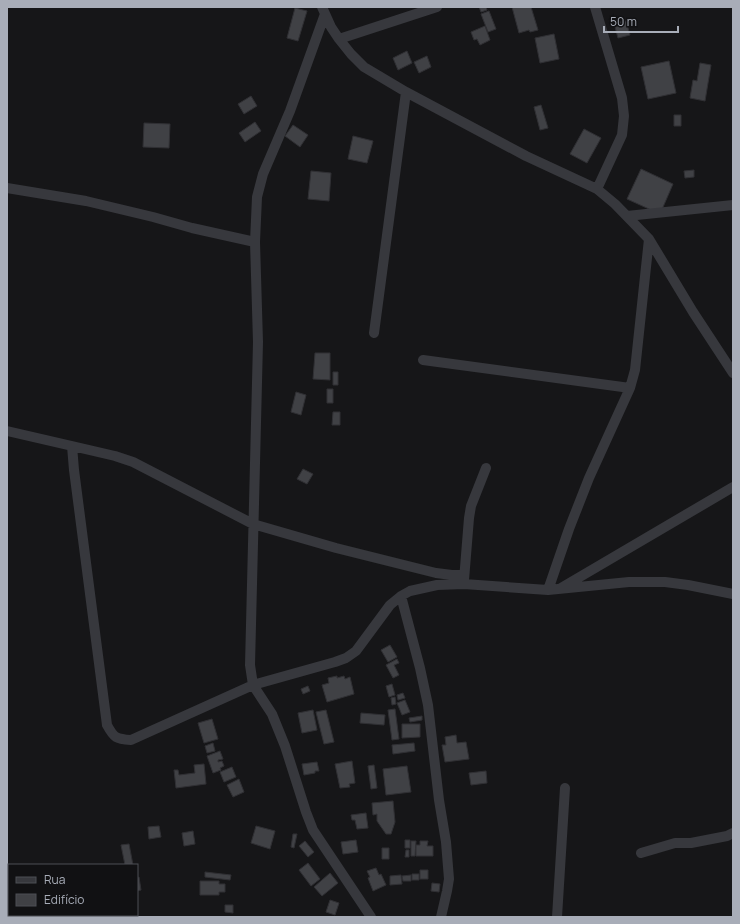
<svg xmlns="http://www.w3.org/2000/svg" width="740" height="924" font-family="Manrope,sans-serif">
<style>
.building{fill:#404145;stroke:#303034}
.lines{fill:none;stroke-linecap:round;stroke-linejoin:round}
.street{stroke:#37383d;stroke-width:10}
</style>
<rect width="100%" height="100%" fill="#161618"/>
<path class="building" d="M 479,7 L 486,7 L 487,10 L 481,12 Z
M 512,7 L 531,7 L 538,30 L 530,32 L 529,30 L 519,33 Z
M 295,8 L 307,11 L 298,41 L 287,38 Z
M 489,11 L 496,29 L 488,32 L 481,14 Z
M 626,21 L 630,35 L 618,38 L 615,27 L 621,26 L 620,22 Z
M 485,26 L 490,40 L 480,45 L 477,39 L 474,40 L 471,32 Z
M 554,34 L 559,59 L 540,63 L 535,38 Z
M 407,51 L 412,63 L 398,70 L 393,58 Z
M 427,56 L 431,67 L 419,73 L 414,62 Z
M 669,61 L 676,93 L 648,99 L 641,67 Z
M 700,63 L 711,65 L 705,101 L 690,98 L 693,80 L 697,81 Z
M 251,96 L 257,106 L 244,114 L 238,104 Z
M 541,105 L 548,128 L 540,130 L 534,107 Z
M 674,115 L 681,115 L 681,126 L 674,126 Z
M 255,122 L 261,131 L 245,142 L 239,133 Z
M 144,123 L 170,124 L 169,148 L 143,147 Z
M 293,125 L 308,135 L 300,147 L 285,136 Z
M 584,129 L 601,138 L 587,163 L 570,154 Z
M 353,136 L 373,141 L 367,163 L 348,159 Z
M 641,169 L 673,184 L 660,214 L 627,199 Z
M 694,170 L 694,177 L 685,178 L 684,171 Z
M 311,171 L 331,173 L 329,201 L 308,199 Z
M 315,353 L 330,353 L 330,380 L 313,379 Z
M 333,372 L 338,372 L 338,385 L 333,385 Z
M 327,389 L 333,389 L 333,403 L 327,403 Z
M 296,392 L 306,395 L 301,415 L 291,412 Z
M 333,412 L 340,412 L 340,425 L 332,425 Z
M 303,469 L 313,474 L 307,484 L 297,479 Z
M 390,645 L 397,657 L 388,662 L 381,650 Z
M 397,659 L 399,663 L 394,665 L 399,675 L 393,678 L 386,665 Z
M 337,676 L 337,678 L 344,676 L 345,679 L 350,677 L 354,694 L 327,702 L 322,685 L 329,683 L 328,678 Z
M 392,684 L 395,695 L 389,697 L 386,686 Z
M 308,686 L 310,691 L 303,694 L 301,689 Z
M 403,693 L 405,698 L 398,700 L 397,695 Z
M 395,697 L 396,704 L 392,705 L 391,698 Z
M 405,700 L 410,712 L 402,715 L 397,703 Z
M 395,709 L 399,739 L 392,740 L 388,710 Z
M 313,710 L 317,730 L 302,733 L 298,713 Z
M 326,710 L 334,742 L 324,744 L 316,712 Z
M 361,713 L 385,715 L 384,725 L 360,723 Z
M 422,716 L 422,720 L 410,722 L 409,718 Z
M 212,719 L 218,739 L 204,743 L 198,723 Z
M 402,724 L 420,724 L 420,737 L 402,738 Z
M 456,735 L 457,743 L 466,742 L 469,759 L 445,762 L 442,745 L 446,745 L 445,737 Z
M 213,743 L 215,751 L 207,753 L 205,746 Z
M 414,743 L 415,751 L 393,754 L 392,745 Z
M 220,751 L 223,759 L 218,760 L 218,762 L 222,761 L 224,766 L 220,768 L 221,770 L 213,773 L 207,756 Z
M 352,761 L 355,783 L 349,784 L 350,787 L 340,788 L 335,764 Z
M 317,762 L 319,771 L 315,771 L 315,773 L 304,775 L 302,764 Z
M 204,764 L 206,784 L 176,788 L 174,770 L 178,770 L 179,775 L 195,773 L 194,765 Z
M 374,765 L 377,788 L 371,789 L 368,766 Z
M 407,766 L 411,792 L 386,795 L 383,769 Z
M 232,767 L 236,777 L 224,782 L 220,772 Z
M 486,771 L 487,783 L 471,785 L 469,773 Z
M 239,779 L 244,792 L 233,797 L 227,785 Z
M 393,801 L 395,822 L 391,834 L 386,834 L 377,821 L 377,814 L 373,815 L 372,803 Z
M 366,813 L 368,828 L 357,829 L 355,820 L 352,820 L 351,815 Z
M 159,826 L 161,837 L 149,839 L 148,827 Z
M 256,826 L 275,831 L 270,849 L 251,843 Z
M 193,831 L 195,844 L 184,846 L 182,833 Z
M 293,834 L 297,834 L 294,848 L 291,847 Z
M 356,840 L 358,852 L 343,854 L 341,842 Z
M 405,840 L 410,840 L 410,848 L 405,848 Z
M 305,841 L 314,852 L 308,857 L 299,846 Z
M 411,841 L 416,841 L 415,856 L 411,856 Z
M 420,841 L 428,841 L 427,846 L 433,846 L 433,856 L 416,856 L 416,845 L 420,845 Z
M 129,844 L 133,865 L 125,865 L 121,845 Z
M 382,848 L 389,848 L 389,859 L 382,859 Z
M 406,850 L 409,850 L 409,857 L 405,857 Z
M 308,863 L 320,879 L 311,886 L 299,870 Z
M 376,868 L 379,875 L 381,874 L 386,885 L 373,891 L 368,878 L 370,877 L 367,871 Z
M 420,870 L 428,870 L 428,879 L 420,879 Z
M 205,872 L 231,875 L 230,880 L 205,877 Z
M 330,873 L 338,883 L 322,896 L 314,887 Z
M 412,874 L 419,874 L 419,880 L 412,880 Z
M 401,875 L 402,884 L 390,885 L 390,876 Z
M 411,875 L 411,881 L 403,881 L 402,876 Z
M 139,877 L 141,890 L 137,891 L 137,878 Z
M 200,881 L 219,881 L 219,884 L 225,884 L 225,892 L 219,892 L 219,895 L 200,895 Z
M 432,883 L 440,884 L 439,892 L 431,891 Z
M 330,900 L 339,903 L 335,915 L 326,912 Z
M 225,905 L 233,905 L 233,913 L 225,912 Z"/>
<g class="lines">
<path class="street" d="M 322,7 L 331,27 L 339,39 L 351,54 L 364,67 L 406,92 L 526,156 L 597,189 L 615,204 L 649,239 L 693,312 L 733,373
M 595,7 L 622,98 L 624,116 L 622,135 L 597,189
M 325,14 L 290,111 L 263,174 L 257,197 L 255,242 L 258,342 L 250,665 L 253,685 L 272,714 L 285,746 L 306,812 L 313,830 L 371,917
M 339,39 L 437,7
M 7,188 L 86,201 L 153,217 L 192,228 L 255,242
M 627,216 L 733,205
M 374,333 L 406,92
M 423,360 L 630,388
M 7,431 L 72,446 L 74,470 L 107,725 C 114,738 116,739 131,740 L 253,685 L 335,662 L 346,658 L 356,651 L 390,605 L 401,596 L 410,591 L 437,585 L 464,584 L 548,590 L 629,582 L 665,582 L 688,585 L 733,594
M 72,446 L 115,456 L 133,462 L 253,524 L 336,548 L 436,573 L 452,575 L 464,575
M 464,580 L 469,518 L 471,506 L 486,468
M 561,588 L 733,487
M 548,590 L 569,529 L 589,478 L 630,388 L 635,370 L 649,239
M 401,596 L 420,668 L 428,705 L 439,800 L 446,842 L 449,879 L 447,891 L 441,917
M 641,853 L 675,843 L 691,843 L 727,836 L 733,833
M 557,917 L 565,788"/>
</g>
<rect width="740" height="924" fill="none" stroke="#a8adb8" stroke-width="16"/>
<rect x="8" y="864" width="130" height="52" fill="#111113" stroke="#4d4f55"/>
<rect x="16" y="877" width="20" height="6" fill="#37383d" stroke="#4d4f55"/>
<text x="44" y="884" font-size="12" fill="#a8adb8">Rua</text>
<rect x="16" y="894" width="20" height="12" fill="#404145" stroke="#4d4f55"/>
<text x="44" y="904" font-size="12" fill="#a8adb8">Edifício</text>
<path d="M604 26v6h74v-6" fill="none" stroke="#a8adb8" stroke-width="2"/>
<text x="610" y="26" font-size="12" fill="#a8adb8" stroke="#111113" stroke-width="3" paint-order="stroke">50 m</text>
</svg>
